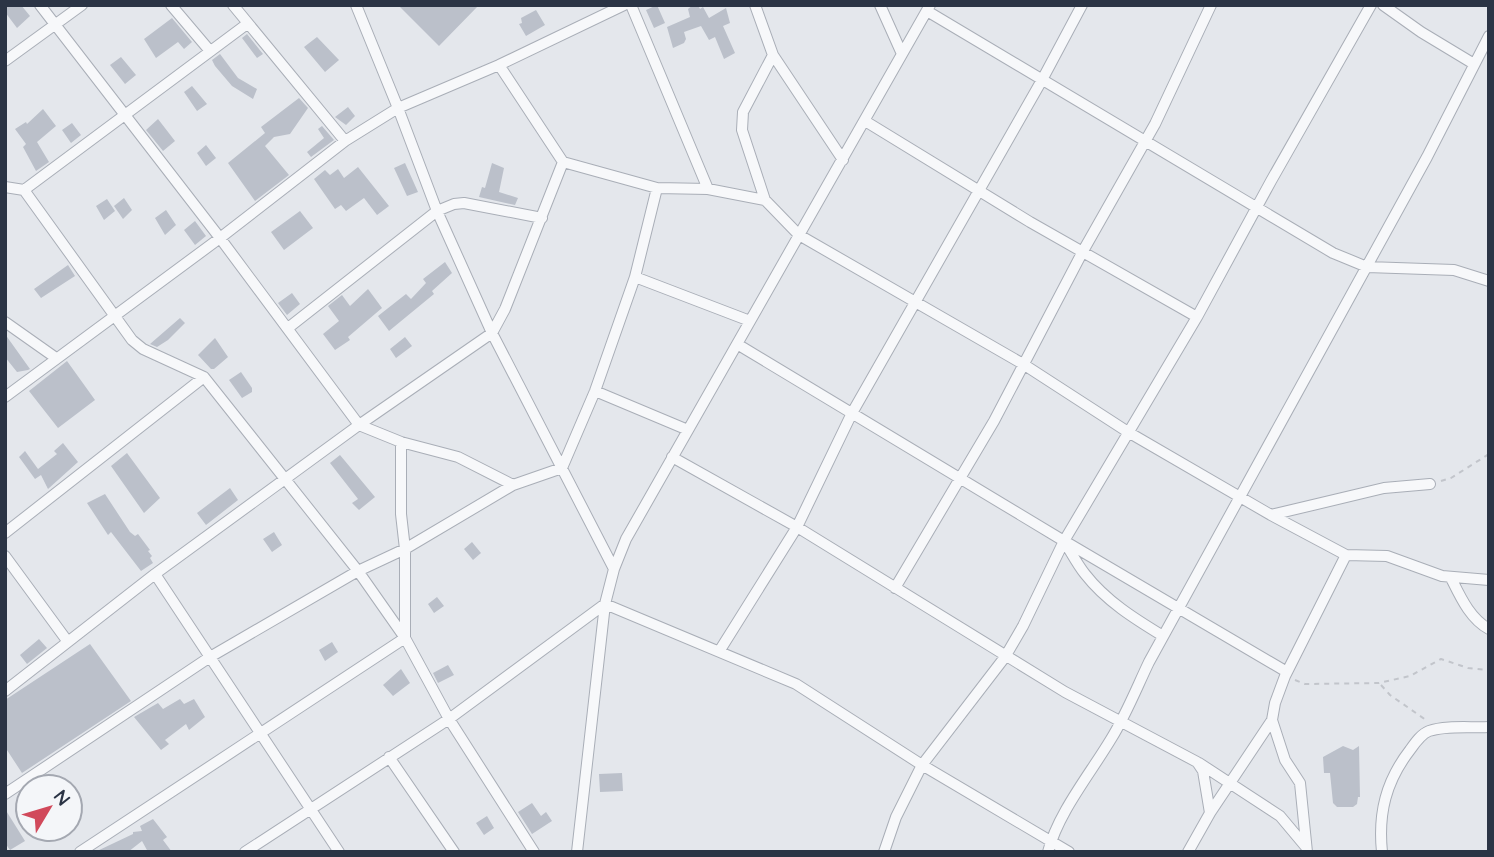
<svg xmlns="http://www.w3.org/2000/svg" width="1494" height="857" font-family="Quicksand,sans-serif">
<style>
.building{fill:#bbc0ca}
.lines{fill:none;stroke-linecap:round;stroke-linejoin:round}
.minor-casing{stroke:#a9aeb7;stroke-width:12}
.path{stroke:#c2c5cb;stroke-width:2;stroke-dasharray:5 5;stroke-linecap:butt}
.minor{stroke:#f7f8fa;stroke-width:10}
</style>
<rect width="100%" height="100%" fill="#e4e7ec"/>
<path class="building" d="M 9,5 L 21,5 L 30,16 L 17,28 L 5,12 L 5,8 Z
M 398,5 L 479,5 L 439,46 Z
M 657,5 L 665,23 L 654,28 L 646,10 Z
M 693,5 L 698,5 L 700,9 L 703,7 L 709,18 L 726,8 L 730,23 L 723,26 L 735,53 L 724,59 L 715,37 L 709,40 L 701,26 L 684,32 L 686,39 L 684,43 L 673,48 L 667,27 L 690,17 L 688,9 Z
M 536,10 L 545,25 L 526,36 L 519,24 L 522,23 L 521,18 Z
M 172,18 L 192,42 L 184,49 L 178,42 L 156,58 L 144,39 Z
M 247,34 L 263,54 L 257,58 L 242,38 Z
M 317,37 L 339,60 L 325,72 L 304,47 Z
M 220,54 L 238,78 L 257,89 L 253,99 L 232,86 L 215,66 L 212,60 Z
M 121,57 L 136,75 L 125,84 L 110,65 Z
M 192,86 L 207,104 L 197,111 L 184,92 Z
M 299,98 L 308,108 L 290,134 L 274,137 L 265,146 L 289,175 L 255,201 L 228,163 L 265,133 L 261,127 Z
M 348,107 L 355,116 L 346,125 L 335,117 Z
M 43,109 L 56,126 L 37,142 L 49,162 L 36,171 L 23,147 L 26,144 L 15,129 L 26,122 L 27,124 Z
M 158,119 L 175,141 L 163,151 L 146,130 Z
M 72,123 L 81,135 L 71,143 L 62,130 Z
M 322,126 L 334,140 L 311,157 L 307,152 L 324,138 L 318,129 Z
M 206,145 L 216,158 L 206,166 L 197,153 Z
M 405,163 L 418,192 L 407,196 L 394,168 Z
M 492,163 L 504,168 L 499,192 L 518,198 L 515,205 L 479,197 L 482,187 L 485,188 Z
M 358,167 L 389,206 L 377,215 L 364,198 L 346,211 L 341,205 L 335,209 L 314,179 L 325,170 L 330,175 L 338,169 L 344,178 Z
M 124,198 L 132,210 L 123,219 L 114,206 Z
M 107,199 L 115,211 L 104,220 L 96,206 Z
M 166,210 L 176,225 L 165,235 L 155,218 Z
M 300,211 L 313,228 L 284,250 L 271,232 Z
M 195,221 L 206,236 L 195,245 L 184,230 Z
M 445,262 L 452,273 L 432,291 L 434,294 L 389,331 L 378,316 L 406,294 L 411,299 L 426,283 L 423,279 Z
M 68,265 L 75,276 L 41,298 L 34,289 Z
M 368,289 L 382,308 L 348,337 L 350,340 L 335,350 L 323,334 L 339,321 L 328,306 L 342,295 L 350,306 Z
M 292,293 L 300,304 L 287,315 L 278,303 Z
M 180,318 L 185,323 L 168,340 L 157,347 L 150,344 Z
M 5,334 L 30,369 L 28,370 L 17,372 L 5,357 Z
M 405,337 L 412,346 L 396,358 L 390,349 Z
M 215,338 L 228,357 L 214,369 L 211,369 L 198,355 Z
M 67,361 L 95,400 L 58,428 L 29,391 Z
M 241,372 L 252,388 L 252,392 L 242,398 L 229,380 Z
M 63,443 L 78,462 L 48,489 L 41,475 L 35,479 L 19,457 L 25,451 L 38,469 L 57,454 L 54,451 Z
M 127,453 L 160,498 L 144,513 L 111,466 Z
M 340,455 L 375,497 L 359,510 L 352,503 L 358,499 L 330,463 Z
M 230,488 L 238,500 L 206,525 L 197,513 Z
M 105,494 L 130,532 L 135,536 L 138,534 L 150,550 L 148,551 L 152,556 L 150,558 L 153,563 L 141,571 L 111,532 L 108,535 L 87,503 Z
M 274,532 L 282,545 L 272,552 L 263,539 Z
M 472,542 L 481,553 L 473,560 L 464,549 Z
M 437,597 L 444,606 L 434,613 L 428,604 Z
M 39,639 L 47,648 L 27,664 L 20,655 Z
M 332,642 L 338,652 L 325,661 L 319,650 Z
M 90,644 L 131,701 L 22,773 L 5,747 L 5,700 Z
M 448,665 L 454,675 L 438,683 L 433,673 Z
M 401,669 L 410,683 L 393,696 L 383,685 Z
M 180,699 L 184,704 L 194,699 L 205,717 L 189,730 L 186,724 L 165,740 L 169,744 L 161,750 L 134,717 L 158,703 L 163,709 Z
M 1343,746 L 1353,750 L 1359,746 L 1360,797 L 1358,797 L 1357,804 L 1353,807 L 1337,807 L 1333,803 L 1330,773 L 1324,773 L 1323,757 Z
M 622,773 L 623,791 L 600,792 L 599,774 Z
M 532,803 L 541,816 L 546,812 L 552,821 L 532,834 L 518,812 Z
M 5,809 L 25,841 L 10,850 L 5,843 Z
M 487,816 L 494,828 L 484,835 L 476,823 Z
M 153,819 L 167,837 L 163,840 L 172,852 L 148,852 L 142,841 L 128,852 L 95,852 L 133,834 L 133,832 L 142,831 L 140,826 Z"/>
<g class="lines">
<g class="minor-casing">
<path id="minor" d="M 40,5 L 220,238 L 359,425 L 401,442 L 458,457 L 513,485 L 562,468 L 595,391 L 635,277 L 657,188
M 171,5 L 210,51
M 233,5 L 345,141
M 356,5 L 398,108 L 437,211 L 492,333 L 614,569
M 631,5 L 708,189
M 755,5 L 773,55 L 843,160
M 880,5 L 902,54
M 1383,5 L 1421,32 L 1474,64
M 927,11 L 1333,253 L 1367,267 L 1454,270 L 1489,281
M 5,61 L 82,5
M 499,65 L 563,162 L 657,188 L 708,189 L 765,200 L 799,235 L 1023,364 L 1128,432 L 1271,515 L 1384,488 L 1430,484
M 865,121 L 1030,222 L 1197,317
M 5,187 L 24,190 L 247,24
M 24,190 L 132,340 L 143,349 L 204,377 L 358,571 L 405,638 L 449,719 L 534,852
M 765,200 L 742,130 L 743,112 L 773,55
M 635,277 L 750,321
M 5,322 L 56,358
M 288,328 L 437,211 L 454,204 L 464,203 L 542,218
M 737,344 L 1064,541 C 1071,552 1077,564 1085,574 C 1106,601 1135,619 1163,636
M 595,391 L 688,430
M 5,397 L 220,238 L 345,141 L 398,108 L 499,65 L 624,5
M 401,442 L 401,514 L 405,549 L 405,638
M 672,457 L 797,527 L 1065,692 L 1197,762 L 1203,771 L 1210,813 L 1188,852
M 1271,515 L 1346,555 L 1387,556 L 1442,576 L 1489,580
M 5,533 L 204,377
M 1066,542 L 1287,672
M 5,556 L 68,642
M 155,574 L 339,852
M 1451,578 C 1460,596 1470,619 1489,629
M 895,588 L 994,421 L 1083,251 L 1155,124 L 1211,5
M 720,650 L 797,527 L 852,413 L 1042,80 L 1082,5
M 5,691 L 155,574 L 359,425 L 492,333 L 505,309 L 563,162
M 389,757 L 454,852
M 1199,763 L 1280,816 L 1306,847
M 5,794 L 210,657 L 358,571 L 405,549 L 513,485
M 1210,813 L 1272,720
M 80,852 L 405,638
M 245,852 L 449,719 L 605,604 L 796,684 L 922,765 L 1069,852
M 577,852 L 605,604 L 614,569 L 626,539 L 930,5
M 884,852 L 896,817 L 922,765 L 1005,657 L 1023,626 L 1064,541 L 1197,317 L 1271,181 L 1371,5
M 1048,852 C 1058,813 1090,774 1111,739 C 1126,715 1137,687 1149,662 L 1427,157 L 1489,36
M 1307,852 L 1300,783 L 1285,760 L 1272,720 L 1275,703 L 1285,676 L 1346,555
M 1382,852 C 1378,813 1386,781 1410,750 C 1415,743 1421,734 1429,731 C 1446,725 1471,728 1489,727"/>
</g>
<path class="path" d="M 1441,481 L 1451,478 L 1489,454
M 1295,680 L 1305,684 L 1379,683 L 1410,676 L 1441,659 L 1468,668 L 1489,670
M 1381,685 L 1390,695 L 1426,720"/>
<use href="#minor" class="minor"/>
</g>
<rect width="1494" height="857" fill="none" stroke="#2b3445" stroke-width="14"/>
<g transform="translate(49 808) rotate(52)"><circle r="33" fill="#f4f6f9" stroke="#a4a8b1" stroke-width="2"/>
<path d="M0-5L12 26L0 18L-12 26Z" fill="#d1495b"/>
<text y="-10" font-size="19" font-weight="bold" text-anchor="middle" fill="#2b3445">N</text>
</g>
</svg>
